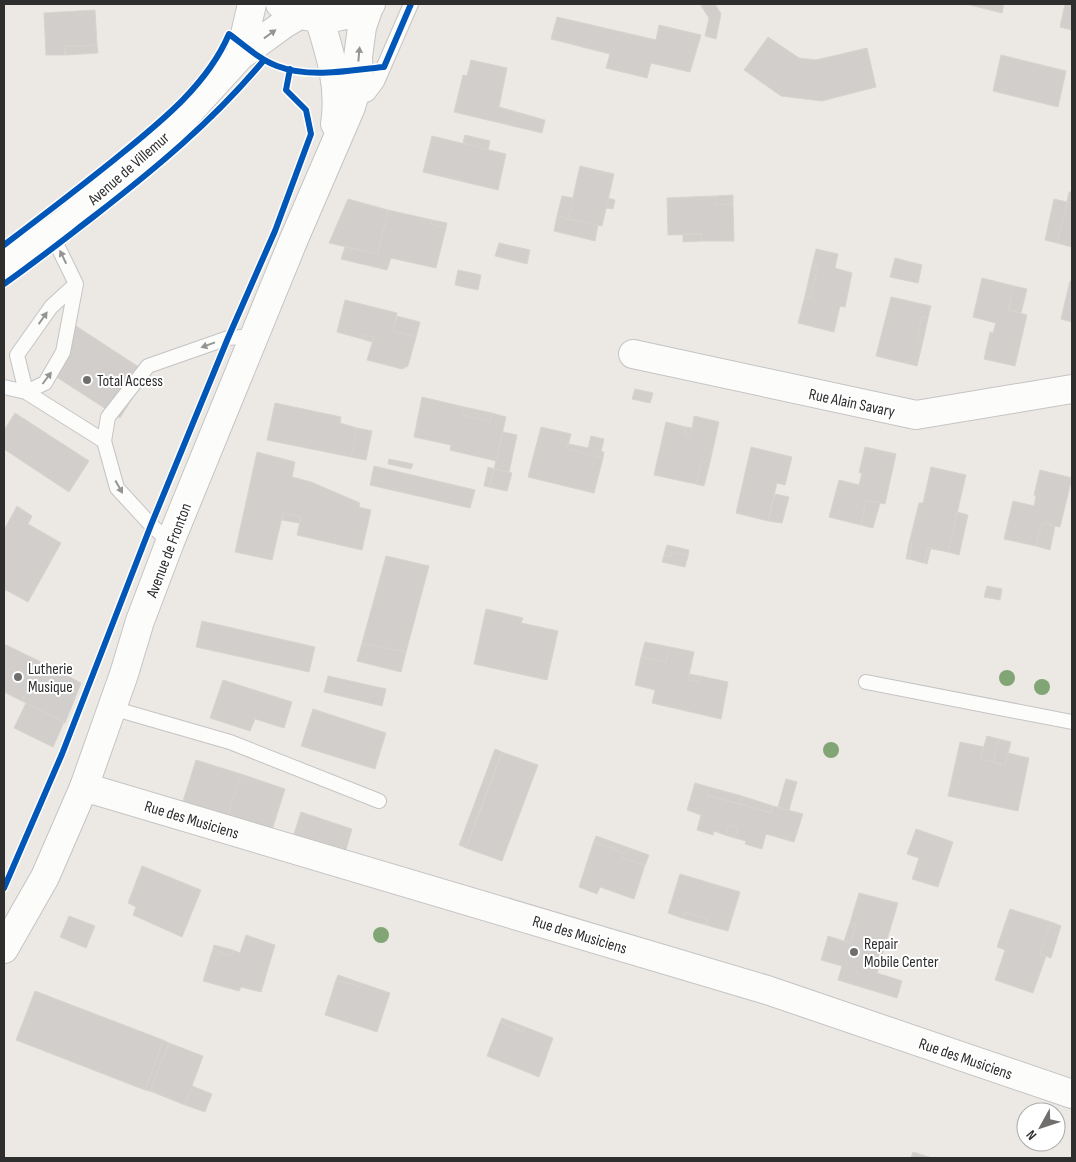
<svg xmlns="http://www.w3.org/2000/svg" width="1076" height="1162" font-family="'Sofia Sans Condensed',sans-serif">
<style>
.building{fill:#d1cecb;stroke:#d7d4d0}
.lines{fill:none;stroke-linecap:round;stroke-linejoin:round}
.service-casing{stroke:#c5c4c5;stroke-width:16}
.minor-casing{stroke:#c5c4c5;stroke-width:30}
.secondary-casing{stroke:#c5c4c5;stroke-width:30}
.service{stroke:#fcfcfb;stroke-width:14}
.minor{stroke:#fcfcfb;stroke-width:28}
.secondary{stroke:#fcfcfb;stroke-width:28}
.cycleway-casing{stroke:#fff;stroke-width:9}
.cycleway{stroke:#0057b8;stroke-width:6}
.tree{fill:#82a575}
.oneway{fill:#959594}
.poi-dot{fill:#706f6e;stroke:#fff;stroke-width:2}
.labels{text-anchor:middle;stroke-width:4;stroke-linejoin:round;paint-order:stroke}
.street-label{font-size:16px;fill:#2e2e2e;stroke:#fff}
.poi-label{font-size:16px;fill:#2e2e2e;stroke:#fff;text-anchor:start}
</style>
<rect width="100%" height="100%" fill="#ece8e4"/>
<path class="building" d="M 700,4 L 715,4 L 721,14 L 716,39 L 705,36 L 709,18 Z
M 966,4 L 1004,4 L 1002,13 Z
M 1065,4 L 1072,4 L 1072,30 L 1060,27 Z
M 95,10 L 97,45 L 65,46 L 65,55 L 46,55 L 44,13 Z
M 557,17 L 656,40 L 659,25 L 701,35 L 690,72 L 651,63 L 647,78 L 606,68 L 610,54 L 551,39 Z
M 768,37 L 799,58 L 816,60 L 867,48 L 876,87 L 822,101 L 781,96 L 744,70 Z
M 97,45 L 98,53 L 65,55 L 65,46 Z
M 1001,55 L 1066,71 L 1058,107 L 993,91 Z
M 471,60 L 507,68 L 499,107 L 545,120 L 542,133 L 454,112 L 463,75 L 467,76 Z
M 465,135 L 490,141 L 488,150 L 463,143 Z
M 432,136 L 506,154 L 498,190 L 423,172 Z
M 580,166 L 614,174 L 602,226 L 568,219 Z
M 1069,192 L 1072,192 L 1072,203 L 1067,202 Z
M 733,195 L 733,204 L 716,205 L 715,196 Z
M 562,196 L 573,198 L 568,219 L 557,216 Z
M 715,196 L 716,205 L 733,204 L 734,241 L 702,241 L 701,234 L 668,235 L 667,198 Z
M 608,198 L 615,200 L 613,209 L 606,208 Z
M 348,199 L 388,210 L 378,254 L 329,243 Z
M 1054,199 L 1067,202 L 1057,243 L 1045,240 Z
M 1067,202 L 1072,203 L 1072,247 L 1057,243 Z
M 388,210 L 432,220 L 431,224 L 446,228 L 436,268 L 391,258 L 387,270 L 341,259 L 345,247 L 378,254 Z
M 557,216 L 598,225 L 595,241 L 554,231 Z
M 432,220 L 447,223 L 446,228 L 431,224 Z
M 683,234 L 701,234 L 702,241 L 683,242 Z
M 499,243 L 530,250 L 527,264 L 495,256 Z
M 816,249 L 838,254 L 835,268 L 852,273 L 845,307 L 840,306 L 834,332 L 798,323 L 805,296 L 810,298 L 818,267 L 812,265 Z
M 895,258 L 922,265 L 918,283 L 890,277 Z
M 812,265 L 818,267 L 810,298 L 805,296 Z
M 458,270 L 481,275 L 478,290 L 455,285 Z
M 982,278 L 1014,286 L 1008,310 L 1027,315 L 1015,366 L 984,359 L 990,332 L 993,333 L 996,323 L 973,317 Z
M 1070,281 L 1072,281 L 1072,322 L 1061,319 Z
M 1014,286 L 1027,289 L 1021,313 L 1008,310 Z
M 891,297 L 931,306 L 928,318 L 922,316 L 917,340 L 923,341 L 917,366 L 876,356 Z
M 345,300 L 397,313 L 393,331 L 416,337 L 408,366 L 402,369 L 367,360 L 374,337 L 363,334 L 362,339 L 337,332 Z
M 397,316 L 420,322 L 416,337 L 393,331 Z
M 922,316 L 928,318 L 923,341 L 917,340 Z
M 76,326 L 148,373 L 120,418 L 47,371 Z
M 363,334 L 374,337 L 372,342 L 362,339 Z
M 635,389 L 653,393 L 650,403 L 632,399 Z
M 422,397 L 464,407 L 462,415 L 490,422 L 492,413 L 506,417 L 496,461 L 450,450 L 451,445 L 414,437 Z
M 275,403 L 341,417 L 340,423 L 357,428 L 351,457 L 267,440 Z
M 464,407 L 492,413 L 490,422 L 462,415 Z
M 15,413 L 89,461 L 69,492 L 4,449 L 4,430 Z
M 694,416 L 719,422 L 710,462 L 702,460 L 696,484 L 654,475 L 666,422 L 686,427 L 684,434 L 691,436 Z
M 541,427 L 571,434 L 567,449 L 603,458 L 594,493 L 528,477 Z
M 686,427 L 692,428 L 691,436 L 684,434 Z
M 357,428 L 372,431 L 366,460 L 351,457 Z
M 503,432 L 517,435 L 509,472 L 494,469 Z
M 591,436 L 604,439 L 601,451 L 604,452 L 603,458 L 567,449 L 569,444 L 588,448 Z
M 751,447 L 792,457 L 785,485 L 777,483 L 768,521 L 736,513 Z
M 865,447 L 896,454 L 885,504 L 866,500 L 861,525 L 829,517 L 839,480 L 859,485 L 862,473 L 859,473 Z
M 257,452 L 295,462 L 292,477 L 311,482 L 360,503 L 359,507 L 371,510 L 362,550 L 297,535 L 301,517 L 283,513 L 272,560 L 235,552 Z
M 389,459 L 413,464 L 411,469 L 388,464 Z
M 702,460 L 710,462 L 704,486 L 696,484 Z
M 374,466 L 475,490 L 470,508 L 370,485 Z
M 488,467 L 494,469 L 489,487 L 484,486 Z
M 931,467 L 966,475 L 948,552 L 928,548 L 924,563 L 909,559 L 912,544 L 909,543 L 919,503 L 923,503 Z
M 494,469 L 512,473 L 507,491 L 489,487 Z
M 1040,470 L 1072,478 L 1060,527 L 1042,523 L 1036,546 L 1004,539 L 1013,501 L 1034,506 L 1036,496 L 1034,495 Z
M 775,494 L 789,497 L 782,523 L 768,521 Z
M 866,500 L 880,503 L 873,528 L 861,525 Z
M 17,506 L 32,516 L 28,524 L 61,543 L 28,602 L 4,589 L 4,530 Z
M 957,512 L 968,515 L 959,555 L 948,552 Z
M 283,513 L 301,517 L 299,523 L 282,520 Z
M 1042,523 L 1055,526 L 1050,550 L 1036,546 Z
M 909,543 L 912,544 L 909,559 L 906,559 Z
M 667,545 L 689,550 L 688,556 L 672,552 L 671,557 L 664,555 Z
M 928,548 L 931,548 L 927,564 L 924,563 Z
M 672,552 L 688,556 L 685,567 L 662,562 L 664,555 L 671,557 Z
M 386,556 L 429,566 L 406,652 L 362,643 Z
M 987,586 L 1002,589 L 1000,600 L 984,597 Z
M 486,609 L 523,618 L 521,623 L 558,631 L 547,680 L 474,664 Z
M 202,621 L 315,647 L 309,672 L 196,647 Z
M 645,642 L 670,647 L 666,662 L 641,657 Z
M 362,643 L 406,652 L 401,672 L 357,661 Z
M 4,644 L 41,662 L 22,701 L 4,692 Z
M 670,647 L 694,652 L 688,680 L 699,682 L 700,676 L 728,682 L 721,719 L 652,703 L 655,690 L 635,685 L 641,657 L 666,662 Z
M 41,662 L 81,683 L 65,723 L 22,701 Z
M 689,674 L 700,676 L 699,682 L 688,680 Z
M 328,676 L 386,689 L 382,706 L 324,692 Z
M 223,680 L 292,702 L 284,728 L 255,719 L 250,731 L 210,718 Z
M 26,703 L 64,722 L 53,747 L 14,728 Z
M 313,709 L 386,733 L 375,769 L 301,746 Z
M 987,736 L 999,739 L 993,762 L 980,759 Z
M 999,739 L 1011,742 L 1005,765 L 993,762 Z
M 960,742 L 984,747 L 980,759 L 1005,765 L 1008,753 L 1029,758 L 1018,811 L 948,796 Z
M 495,749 L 502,752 L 466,848 L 459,845 Z
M 502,752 L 538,765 L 502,861 L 466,848 Z
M 196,760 L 241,774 L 228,815 L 183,801 Z
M 241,774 L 285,789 L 272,830 L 228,815 Z
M 786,779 L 797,782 L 789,810 L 778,807 Z
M 695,783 L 709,787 L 707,795 L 771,813 L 773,806 L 803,814 L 794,842 L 766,834 L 762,849 L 745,844 L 746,841 L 735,838 L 738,828 L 729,825 L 725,835 L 714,831 L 713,835 L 697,830 L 701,815 L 687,810 Z
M 709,787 L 742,796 L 740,804 L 707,795 Z
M 742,796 L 773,806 L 771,813 L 740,804 Z
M 301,812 L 352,829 L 345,853 L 293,837 Z
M 729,825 L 738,828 L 735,838 L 725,835 Z
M 916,829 L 953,842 L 938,887 L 912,879 L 919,858 L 907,854 Z
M 596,836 L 649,855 L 645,865 L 622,858 L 624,853 L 594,841 Z
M 594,841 L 624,853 L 622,858 L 645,865 L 634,899 L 600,887 L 597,894 L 579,887 Z
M 142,866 L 201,890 L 182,937 L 133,915 L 136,907 L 128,903 Z
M 680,874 L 740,892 L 728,931 L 706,925 L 708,919 L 684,912 L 682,918 L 668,913 Z
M 859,893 L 898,903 L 877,973 L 902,981 L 897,998 L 838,980 L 842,966 L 821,960 L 828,936 L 850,943 L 856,924 L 850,923 Z
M 1010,909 L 1051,922 L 1040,954 L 1046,956 L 1033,993 L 995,980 L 1005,950 L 997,947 Z
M 684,912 L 708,919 L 706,925 L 682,918 Z
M 69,916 L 95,926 L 86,948 L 60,937 Z
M 1051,922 L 1061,926 L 1051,958 L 1040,954 Z
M 850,923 L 856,924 L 850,943 L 844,941 Z
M 246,935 L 275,945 L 261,992 L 241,987 L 239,991 L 203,981 L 213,949 L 231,956 L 233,950 L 240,953 Z
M 214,945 L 233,950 L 231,956 L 213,949 Z
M 338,975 L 361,983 L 360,987 L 336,980 Z
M 336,980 L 360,987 L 361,983 L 390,993 L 377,1032 L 325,1015 Z
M 35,991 L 163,1040 L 145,1090 L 16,1040 Z
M 502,1018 L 525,1027 L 523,1032 L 500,1022 Z
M 500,1022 L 523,1032 L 525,1027 L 553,1038 L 539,1077 L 487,1056 Z
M 163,1040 L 169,1043 L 150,1091 L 145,1090 Z
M 169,1043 L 203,1056 L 185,1105 L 150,1091 Z
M 192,1086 L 212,1094 L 205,1112 L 185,1105 Z
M 913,1152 L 932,1158 L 911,1158 Z"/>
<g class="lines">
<g class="service-casing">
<path id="service" d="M 353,100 L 368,94 L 377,82 L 411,4
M 76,284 L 51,307 L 17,355 L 26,392 L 104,441
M 4,387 L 26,392 L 45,383 L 63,352 L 76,284 L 57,245 L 56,229
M 170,542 L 151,525 L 117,488 L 104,441 L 108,417 L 148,366 L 228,338 L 255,336
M 866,682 L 1072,722
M 112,708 L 230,742 L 379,801"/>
</g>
<g class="minor-casing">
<path id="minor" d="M 633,354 L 916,415 L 1072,389
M 84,787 L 767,990 L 1072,1094"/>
</g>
<g class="secondary-casing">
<path id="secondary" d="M 280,4 C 307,24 343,21 371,4
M 319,18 C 330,53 341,87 335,124
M 240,56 L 252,4
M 4,266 L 64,223 L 169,134 L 240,56 L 284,24 L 301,14
M 4,949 L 45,877 L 84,787 L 124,674 L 140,621 L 170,542 L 294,239 L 351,107 L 359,79 L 358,57 L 362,27 L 370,4"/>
</g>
<use href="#service" class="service"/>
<use href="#minor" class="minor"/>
<use href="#secondary" class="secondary"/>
<g class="cycleway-casing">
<path id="cycleway" d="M 4,245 C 41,217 79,188 115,159 C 158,124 207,86 229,34 C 244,45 260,60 277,66 C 311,79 350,70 384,67 L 411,4
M 4,284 C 34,263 63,240 93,217 C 155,169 213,121 264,60
M 4,888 L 62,754 L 151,525 L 228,338 L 275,231 L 311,134 L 306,110 L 286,90 L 290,69"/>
</g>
<use href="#cycleway" class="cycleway"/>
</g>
<g class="tree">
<circle cx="1007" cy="678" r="8"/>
<circle cx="1042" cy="687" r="8"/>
<circle cx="831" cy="750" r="8"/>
<circle cx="381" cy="935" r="8"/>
</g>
<defs><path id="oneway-solid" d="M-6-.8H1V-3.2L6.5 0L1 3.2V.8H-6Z" transform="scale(1.25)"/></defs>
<g class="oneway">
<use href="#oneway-solid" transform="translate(270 34) rotate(-36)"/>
<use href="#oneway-solid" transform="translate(359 54) rotate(-85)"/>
<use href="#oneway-solid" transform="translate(63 257) rotate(-116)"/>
<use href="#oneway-solid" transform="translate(43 318) rotate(-55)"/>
<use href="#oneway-solid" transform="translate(208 345) rotate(160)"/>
<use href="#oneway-solid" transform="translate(47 378) rotate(-53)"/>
<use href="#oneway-solid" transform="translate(119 487) rotate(61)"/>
</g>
<g class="poi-dot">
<circle cx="87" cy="380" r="5"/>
<circle cx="18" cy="677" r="5"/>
<circle cx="854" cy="952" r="5"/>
</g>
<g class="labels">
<g class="street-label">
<text transform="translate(128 168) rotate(-41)" y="6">Avenue de Villemur</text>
<text transform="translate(852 402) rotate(12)" y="6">Rue Alain Savary</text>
<text transform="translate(168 550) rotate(-69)" y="6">Avenue de Fronton</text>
<text transform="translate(192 819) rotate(17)" y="6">Rue des Musiciens</text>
<text transform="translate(580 934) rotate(17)" y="6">Rue des Musiciens</text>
<text transform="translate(966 1058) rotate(19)" y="6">Rue des Musiciens</text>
</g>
<g class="poi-label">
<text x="97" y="386">Total Access</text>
<text x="28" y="674">Lutherie<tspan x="28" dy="18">Musique</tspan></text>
<text x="864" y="949">Repair<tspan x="864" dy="18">Mobile Center</tspan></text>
</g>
</g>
<rect width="1076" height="1162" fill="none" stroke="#2e2e2e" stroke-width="10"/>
<g transform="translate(1041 1127) rotate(230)"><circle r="24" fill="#ffffff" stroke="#ababab"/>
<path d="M0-4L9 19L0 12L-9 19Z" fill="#706f6e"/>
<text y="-8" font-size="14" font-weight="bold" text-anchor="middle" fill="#2e2e2e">N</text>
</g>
</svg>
